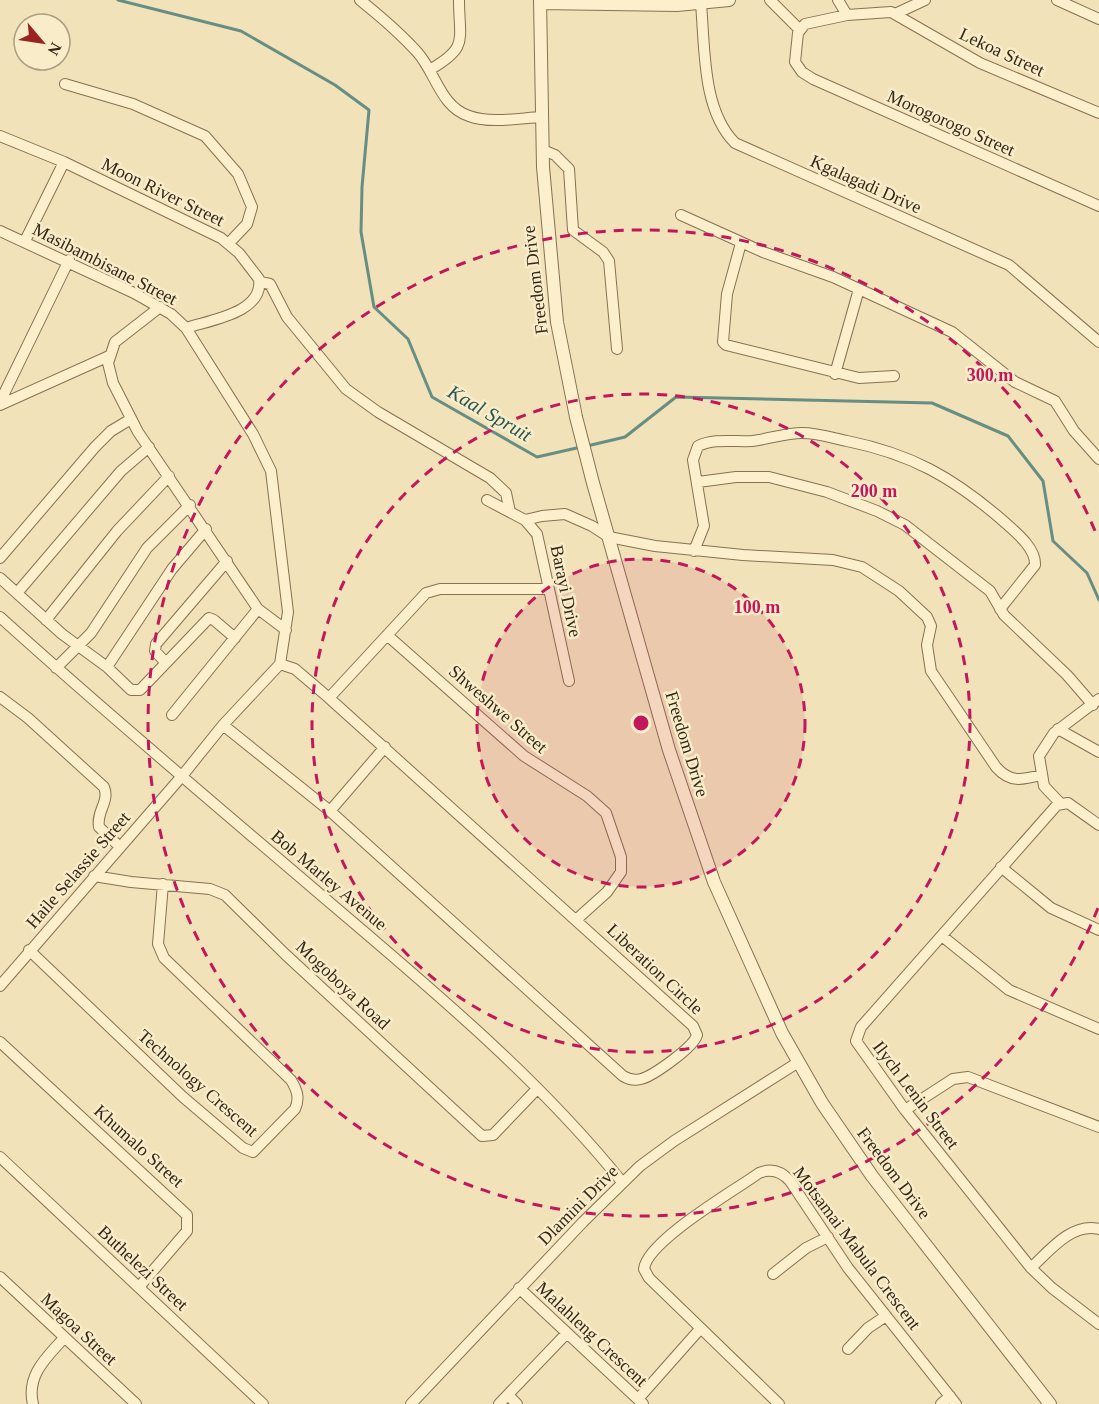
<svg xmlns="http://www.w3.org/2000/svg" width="1099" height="1404" font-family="'Times New Roman',serif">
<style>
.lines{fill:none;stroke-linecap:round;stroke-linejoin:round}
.stream{stroke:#668e85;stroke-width:3}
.minor-casing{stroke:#887153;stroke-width:12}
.tertiary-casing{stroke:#887153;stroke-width:14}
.minor{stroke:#fbefcc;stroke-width:10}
.tertiary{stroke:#fbefcc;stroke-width:12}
.ring{fill:none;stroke:#c2185b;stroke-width:3;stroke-dasharray:10 8}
.labels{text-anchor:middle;stroke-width:5;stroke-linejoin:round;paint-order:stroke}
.street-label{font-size:18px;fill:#352819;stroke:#f8ecc9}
.water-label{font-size:20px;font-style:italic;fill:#275655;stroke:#f8ecc9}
.centre{fill:#c2185b;stroke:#f8ecc9;stroke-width:3}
.ring-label{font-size:18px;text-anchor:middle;font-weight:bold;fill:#c2185b;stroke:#f8ecc9;stroke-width:5;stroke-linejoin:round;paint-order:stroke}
</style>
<rect width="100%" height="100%" fill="#f1e2b9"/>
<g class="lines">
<path class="stream" d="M 118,0 L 241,31 L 335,85 L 369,110 L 362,187 L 361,232 L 374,307 L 408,339 L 432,397 L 537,457 L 581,447
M 587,446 L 625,437 L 676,397 L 932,403 L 1008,436 L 1043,481 L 1053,541 L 1087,573 L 1099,600"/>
<g class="minor-casing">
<path id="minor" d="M 360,0 C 380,16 401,34 418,53 C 436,74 441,107 469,116 C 491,124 520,118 542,117
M 770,0 L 799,29
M 838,0 L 847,15
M 1057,0 L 1099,19
M 701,4 C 705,48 702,110 735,143 L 1009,265 L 1099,342
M 895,14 L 925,0
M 431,69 C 469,47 459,40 459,0
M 65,84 L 133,104 L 205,136 L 238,174 L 252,207 L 247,224 L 229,243
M 1099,113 L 980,63 L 891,12 L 847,15 L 805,24 L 798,33 L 795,62 L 802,72 L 813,79 L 1099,206
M 0,136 L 64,162 L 221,238 L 239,253 L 259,279 C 264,313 210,320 186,328
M 543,150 L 555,155 L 569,169 L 573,230 L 603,252 L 609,261 L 617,349
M 681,215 L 763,252 L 833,277 L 952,332 L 1015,382 L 1055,401 L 1074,431 L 1099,459
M 0,231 L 134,293 L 171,314 L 186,328 L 253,434 L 271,471 L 288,612 L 280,664 L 223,725 L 182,776 L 0,986
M 25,241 L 64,162
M 741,243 L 727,294 L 723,342 L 726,345 L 859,378 L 894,376
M 260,282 L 270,284 L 287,317 L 346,389 L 378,412 L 490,478 L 506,493 L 510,512
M 160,307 L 115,342 L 108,363 L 113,383 L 138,432 L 258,609 L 286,630
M 835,374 L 859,289
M 0,402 L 69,260
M 0,405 L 109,356
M 698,482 L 736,477 L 769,477 L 827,492 L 877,511 L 905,525 L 990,591 L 1004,615 L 1067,675 L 1093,705
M 487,500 L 525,520 L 537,534 L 569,681
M 525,520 L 542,516 L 565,514 L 592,526 L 609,537 L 655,546 L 743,555 L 833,560 L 862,567 L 899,591 L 927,617 L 931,626 L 927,645 L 931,671 L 996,767 C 1010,783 1022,780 1041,775
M 694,551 L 704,526 L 693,460 L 698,446 C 714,438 735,442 752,441 C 769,439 786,433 802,433 C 817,433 833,438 847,441 C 911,454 952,477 1001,519 C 1013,530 1036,547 1035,565 L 1000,609
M 0,558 L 95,447 L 111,431 L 131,419
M 0,578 L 62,634 L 107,667 L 131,690 L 140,690 L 143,687 L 209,618 L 214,620 L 235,638
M 17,593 L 121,471 L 149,447
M 0,617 C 109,716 223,811 335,907 C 436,993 539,1079 622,1182
M 46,620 L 117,531 L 169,476
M 387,635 L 524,756 L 587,796 L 606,813 L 621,857 L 621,872 L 607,892 L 577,919
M 166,663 L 155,651 L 156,644 L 227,561
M 107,667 L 172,569 L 206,529
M 56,668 L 91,633 L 147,548 L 190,505
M 0,697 L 28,718 L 104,787 C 110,802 96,811 99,827 L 120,847
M 329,698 L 426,593 L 440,589 L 548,589
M 172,715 L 258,609
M 223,725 L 330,811 L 623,1076 C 628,1079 634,1081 641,1079 C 653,1076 694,1047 697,1035 L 693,1026 L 329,698 L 295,669 L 280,664
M 1058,729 L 1099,752
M 1060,803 L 1044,786 L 1039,756 L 1054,733 L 1099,699
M 330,811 L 385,747
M 1099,825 L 1068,803 L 1057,805 L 861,1027 L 856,1041 L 905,1110 L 1031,1268 L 1052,1288 L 1099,1324
M 1001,867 L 1051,908 L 1099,930
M 94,876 L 131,882 L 210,889 L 225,895 L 286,955 L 482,1136 L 493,1135 L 537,1089
M 942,936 L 1009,990 L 1099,1029
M 29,950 L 183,1097 L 243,1148 L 253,1152 L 295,1109 C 300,1098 297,1090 291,1080 L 164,958 L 158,944 L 163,884
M 0,1042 L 187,1215 L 187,1231 L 139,1287
M 905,1110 L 953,1079 L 968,1077 L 1099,1127
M 0,1157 L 263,1404
M 1031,1268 C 1049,1251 1072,1222 1099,1229
M 773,1274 L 806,1248 L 828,1237
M 0,1277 L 136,1404
M 519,1288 L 643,1404
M 848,1349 L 868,1328 L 886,1316
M 508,1395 L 517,1404
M 638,1399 L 700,1329
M 33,1404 C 26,1375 47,1357 64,1338
M 411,1404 L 583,1222 L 640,1166 L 674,1141 L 797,1063
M 499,1404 L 566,1334
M 779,1404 L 649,1278 L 644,1269 C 647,1241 734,1191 759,1173 C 771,1168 781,1171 790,1181 L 848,1268 L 956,1404
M 941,1404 L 950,1396"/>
</g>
<g class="tertiary-casing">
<path id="tertiary" d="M 540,0 L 543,167 L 557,322 L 576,417 L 593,483 L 669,750 L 714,882 L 782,1033 L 822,1103 L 872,1176 L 1050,1404
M 540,3 L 677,5 L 729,0"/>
</g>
<use href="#minor" class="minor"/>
<use href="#tertiary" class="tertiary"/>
</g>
<circle cx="641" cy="723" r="164" fill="#c2185b" fill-opacity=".12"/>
<g class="ring">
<circle cx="641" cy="723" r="164"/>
<circle cx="641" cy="723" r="329"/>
<path d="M1098 908A493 493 0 1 1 1098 538"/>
</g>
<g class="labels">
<g class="street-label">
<text transform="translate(1002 52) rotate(25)" y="6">Lekoa Street</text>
<text transform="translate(951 123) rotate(24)" y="6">Morogorogo Street</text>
<text transform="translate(866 184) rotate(24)" y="6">Kgalagadi Drive</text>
<text transform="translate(163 192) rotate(26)" y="6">Moon River Street</text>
<text transform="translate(105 264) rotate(27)" y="6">Masibambisane Street</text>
<text transform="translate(535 280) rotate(-97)" y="6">Freedom Drive</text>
<text transform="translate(566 591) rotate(78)" y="6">Barayi Drive</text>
<text transform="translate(498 709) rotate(41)" y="6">Shweshwe Street</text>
<text transform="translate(687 744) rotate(73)" y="6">Freedom Drive</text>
<text transform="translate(78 870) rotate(-49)" y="6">Haile Selassie Street</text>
<text transform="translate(329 880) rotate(40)" y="6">Bob Marley Avenue</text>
<text transform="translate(655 969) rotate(43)" y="6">Liberation Circle</text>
<text transform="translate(343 985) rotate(43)" y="6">Mogoboya Road</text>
<text transform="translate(198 1083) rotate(41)" y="6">Technology Crescent</text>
<text transform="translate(916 1095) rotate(53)" y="6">Ilych Lenin Street</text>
<text transform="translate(139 1146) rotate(42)" y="6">Khumalo Street</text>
<text transform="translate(894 1173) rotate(53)" y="6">Freedom Drive</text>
<text transform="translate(578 1205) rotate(-45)" y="6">Dlamini Drive</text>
<text transform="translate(857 1248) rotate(53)" y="6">Motsamai Mabula Crescent</text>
<text transform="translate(143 1268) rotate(43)" y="6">Buthelezi Street</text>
<text transform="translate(79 1329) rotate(43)" y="6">Magoa Street</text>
<text transform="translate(592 1334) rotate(43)" y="6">Malahleng Crescent</text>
</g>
<g class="water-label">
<text transform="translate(490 413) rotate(30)" y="7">Kaal Spruit</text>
</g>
</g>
<circle cx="641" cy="723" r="9" class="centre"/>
<g class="ring-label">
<text x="990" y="381">300 m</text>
<text x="874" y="497">200 m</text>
<text x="757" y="613">100 m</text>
</g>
<g transform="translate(42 42) rotate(119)"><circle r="28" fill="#f8ecc9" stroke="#aa9e83" stroke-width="1.5"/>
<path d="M0-4.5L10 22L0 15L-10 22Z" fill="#9b231f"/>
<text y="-9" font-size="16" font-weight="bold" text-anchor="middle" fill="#352819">N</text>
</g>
</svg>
